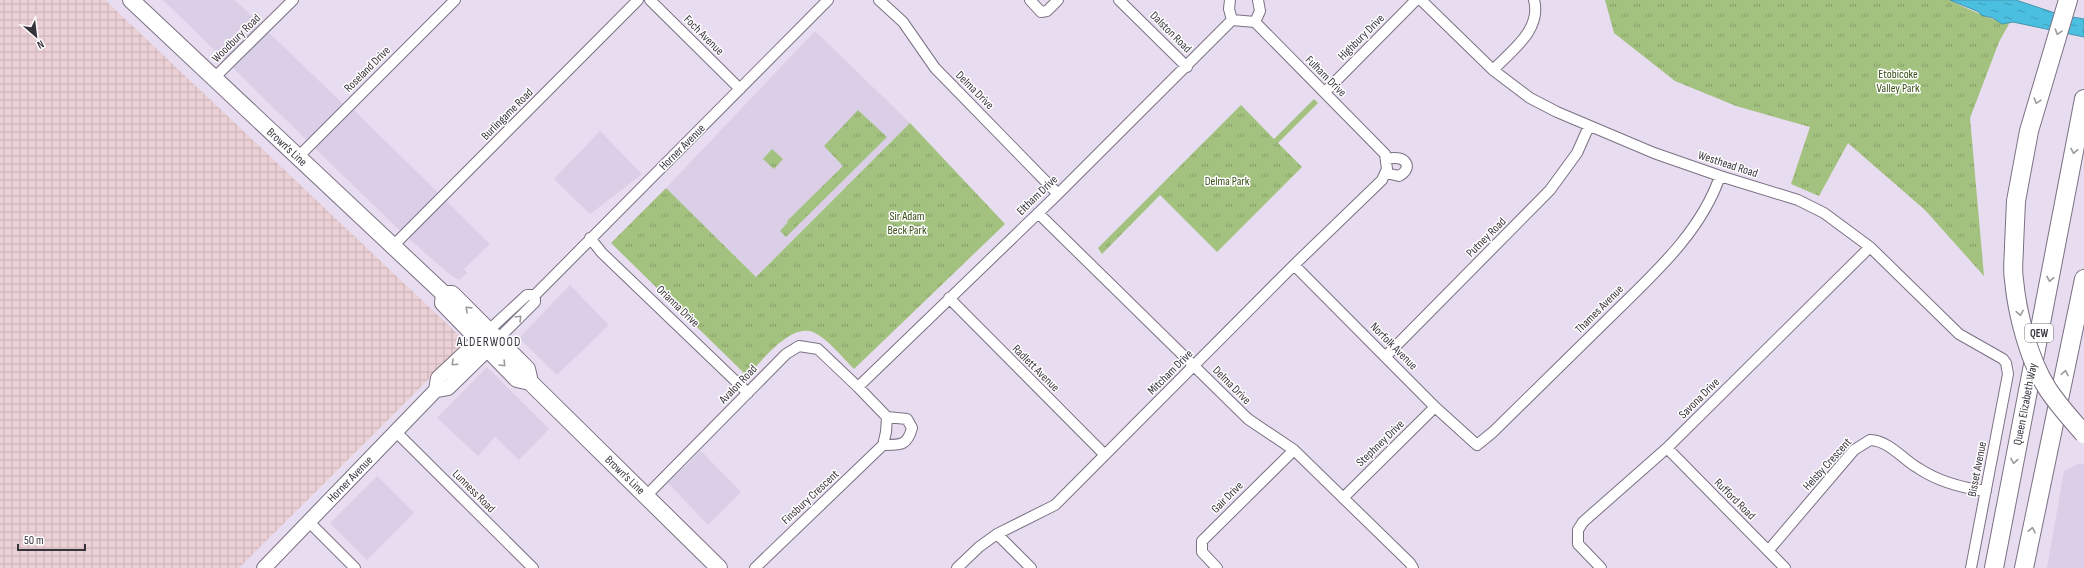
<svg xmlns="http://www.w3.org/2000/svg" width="2084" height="568" font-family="'Sofia Sans Condensed',sans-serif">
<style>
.built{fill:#dbcee7}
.industrial{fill:url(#industrial-grid)}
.park{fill:url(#park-tufts)}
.water{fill:url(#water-ripples);stroke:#4595af}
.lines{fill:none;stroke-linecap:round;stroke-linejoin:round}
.street-casing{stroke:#7b7183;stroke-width:12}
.secondary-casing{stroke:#7b7183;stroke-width:16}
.primary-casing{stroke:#7b7183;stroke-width:18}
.highway-casing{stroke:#7b7183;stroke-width:20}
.street{stroke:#fff;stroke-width:10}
.secondary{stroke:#fff;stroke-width:14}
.primary{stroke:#fff;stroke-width:16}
.highway{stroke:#fff;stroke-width:18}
.highway-bridge-casing{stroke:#7b7183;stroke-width:20;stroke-linecap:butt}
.highway-bridge{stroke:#fff;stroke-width:18}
.oneway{stroke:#9c9a9e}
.labels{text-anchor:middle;stroke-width:3;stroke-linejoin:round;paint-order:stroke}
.shield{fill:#fff;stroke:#747176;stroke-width:1}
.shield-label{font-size:11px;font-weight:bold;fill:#38343c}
.street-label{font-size:12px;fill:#38343c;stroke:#fff}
.park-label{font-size:12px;fill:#384e15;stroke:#fff}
.neighbourhood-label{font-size:13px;letter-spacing:1px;fill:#38343c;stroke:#fff}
</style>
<defs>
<pattern id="industrial-grid" width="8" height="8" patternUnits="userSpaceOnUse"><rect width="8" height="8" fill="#eacfd4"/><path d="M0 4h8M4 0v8" fill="none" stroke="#c9b2b7"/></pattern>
<pattern id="park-tufts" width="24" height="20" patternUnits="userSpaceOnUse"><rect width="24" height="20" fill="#a4c27f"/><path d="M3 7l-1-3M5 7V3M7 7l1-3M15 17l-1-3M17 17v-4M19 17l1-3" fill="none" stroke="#879e69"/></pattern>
<pattern id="water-ripples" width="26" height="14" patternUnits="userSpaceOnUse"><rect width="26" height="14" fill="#4bbfe0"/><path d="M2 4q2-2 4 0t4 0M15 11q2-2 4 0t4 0" fill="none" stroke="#3f9cb7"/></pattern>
</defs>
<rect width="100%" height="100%" fill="#e7dcf0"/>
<path class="built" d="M 163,0 L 235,0 L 341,102 L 354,110 L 490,244 L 464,269 L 467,273 L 459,280 L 448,273 L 395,226 Z
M 815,31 L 910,123 L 756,277 L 666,188 Z
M 600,131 L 642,174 L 590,214 L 554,179 Z
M 570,285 L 609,325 L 557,375 L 519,338 Z
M 487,367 L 549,429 L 519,460 L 495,437 L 478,456 L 437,418 Z
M 701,451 L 741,492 L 708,525 L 668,483 Z
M 2078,464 L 2084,464 L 2084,568 L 2047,568 L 2064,471 Z
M 377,476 L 414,513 L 367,560 L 330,523 Z"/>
<path class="industrial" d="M 0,0 L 105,0 L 466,342 L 239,568 L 0,568 Z"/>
<path class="park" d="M 1605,0 L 1950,0 C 1961,6 1973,11 1985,16 C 1991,19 1996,19 2002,24 L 2010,22 L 1999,42 L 1970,118 L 1984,276 L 1925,210 L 1848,143 L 1819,196 L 1791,184 L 1810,127 L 1736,106 L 1675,81 L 1614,33 Z
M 1314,99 L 1318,103 L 1278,143 L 1302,167 L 1217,252 L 1160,195 L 1102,254 L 1098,248 L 1241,105 L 1274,139 Z
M 858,110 L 887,137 L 786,237 L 780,231 L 788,222 L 787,221 L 843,166 L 824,146 Z
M 910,123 L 1005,224 L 854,369 C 842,357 828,339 813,332 C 790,323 761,362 747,376 L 611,243 L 666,188 L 756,277 Z
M 772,149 L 783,159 L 774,169 L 763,159 Z"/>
<path class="water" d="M 1950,0 L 2016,0 L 2061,15 L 2084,19 L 2084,37 L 2013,22 L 2002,24 L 1993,18 L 1981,15 L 1979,12 Z"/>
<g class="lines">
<g class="street-casing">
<path id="street" d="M 650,0 L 740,89
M 879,0 L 903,22 L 935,68 L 1058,194
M 1030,0 L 1041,12 L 1047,11 L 1058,0
M 1119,0 L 1187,67
M 1230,0 L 1229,9 L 1232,20
M 1421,0 L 1493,70 L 1530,98 L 1557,112 L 1654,153 L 1720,176 L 1798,200 L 1824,213 L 1870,247 L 1959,334 L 2003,359 L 2006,363 L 2008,374 L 1971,568
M 1255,22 L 1260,11 L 1258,0
M 1493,70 C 1511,51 1542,30 1534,0
M 214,78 L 293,0
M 1325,92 L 1416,0
M 298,157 L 455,0
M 1386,173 L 1399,176 C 1414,168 1406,154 1387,159
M 1038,213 L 1248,419 L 1294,450 L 1410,563 L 1413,568
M 590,238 L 602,253 L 748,393
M 393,246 L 638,0
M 1294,265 L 1435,407 L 1477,445 L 1493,432 C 1531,395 1568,358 1606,321 C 1649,278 1700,235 1720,176
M 949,298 L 1105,455
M 489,330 L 527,295 L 535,295 L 828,0
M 498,339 L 535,302 L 535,295
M 1386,356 L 1550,190 L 1577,153 L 1589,126
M 858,387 L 1058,194 L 1232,20 L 1255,22 L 1385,154 L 1387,169 L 1382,180 L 1294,265 L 1060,500 L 1055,505 L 997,534 L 979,547 L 957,568
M 396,432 L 533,568
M 883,445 C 901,445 907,446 912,428 L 907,419 L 887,417
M 1667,448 L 1785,568
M 646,496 L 786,354 L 799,346 L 818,349 L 858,387 L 887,417 L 886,432 L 883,445 L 755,568
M 1343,498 L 1435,407
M 309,522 L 355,568
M 997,534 L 1031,568
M 1768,551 L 1854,450 L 1870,440 C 1890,441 1902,459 1918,468 C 1939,482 1962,488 1986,491
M 1217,568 L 1202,552 L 1202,541 L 1294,450
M 1601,568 L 1578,544 L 1578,530 L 1583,522 L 1667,448 L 1870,247"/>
</g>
<g class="secondary-casing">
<path id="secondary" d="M 436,390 L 438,378 L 486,333
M 264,568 L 436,390 L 448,388 L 495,342"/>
</g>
<g class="primary-casing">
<path id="primary" d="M 131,0 L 444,294 L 452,294 L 527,369 L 530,382 L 536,388 L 719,568
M 444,294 L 443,303 L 514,376 L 517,379 L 530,382"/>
</g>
<g class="highway-casing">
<path id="highway" d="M 2014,246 L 2016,201 L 2029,131 L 2068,0
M 1994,568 L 2084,99
M 2024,568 L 2084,279"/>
</g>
<use href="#street" class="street"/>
<use href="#secondary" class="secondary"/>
<use href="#primary" class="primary"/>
<use href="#highway" class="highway"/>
<g class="highway-bridge-casing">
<path id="highway-bridge" d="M 2014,246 C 2014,257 2012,269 2014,280 C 2017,313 2029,360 2047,388 C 2058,405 2071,419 2084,434"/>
</g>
<use href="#highway-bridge" class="highway-bridge"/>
</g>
<defs><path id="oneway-chevron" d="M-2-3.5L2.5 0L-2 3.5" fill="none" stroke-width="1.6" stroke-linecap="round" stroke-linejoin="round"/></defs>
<g class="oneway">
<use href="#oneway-chevron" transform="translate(2058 32) rotate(107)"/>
<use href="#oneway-chevron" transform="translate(2037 101) rotate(106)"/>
<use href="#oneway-chevron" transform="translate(2074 151) rotate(101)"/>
<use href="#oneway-chevron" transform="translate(2050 279) rotate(101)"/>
<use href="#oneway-chevron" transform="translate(468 309) rotate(-136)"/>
<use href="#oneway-chevron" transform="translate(2020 313) rotate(80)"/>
<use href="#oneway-chevron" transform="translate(519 318) rotate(-45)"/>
<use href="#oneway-chevron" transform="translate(454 363) rotate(137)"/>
<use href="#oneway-chevron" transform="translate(503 364) rotate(46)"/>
<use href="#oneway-chevron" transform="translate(2065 373) rotate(-79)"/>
<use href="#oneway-chevron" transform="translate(2014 461) rotate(100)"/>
<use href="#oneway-chevron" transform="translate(2032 530) rotate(-78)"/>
</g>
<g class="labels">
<rect class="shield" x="2025" y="324" width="28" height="18" rx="3"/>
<g class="shield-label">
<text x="2039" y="337">QEW</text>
</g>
<g class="street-label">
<text transform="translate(1171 32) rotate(45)" y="4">Dalston Road</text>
<text transform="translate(704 35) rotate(45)" y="4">Foch Avenue</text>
<text transform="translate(1361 37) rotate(-45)" y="4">Highbury Drive</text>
<text transform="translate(236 38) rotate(-45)" y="4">Woodbury Road</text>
<text transform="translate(367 69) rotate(-45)" y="4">Roseland Drive</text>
<text transform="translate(1326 76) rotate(45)" y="4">Fulham Drive</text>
<text transform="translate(975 90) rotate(45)" y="4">Delma Drive</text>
<text transform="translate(507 114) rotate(-45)" y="4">Burlingame Road</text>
<text transform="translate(287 147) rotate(43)" y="4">Brown's Line</text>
<text transform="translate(682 147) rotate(-45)" y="4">Horner Avenue</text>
<text transform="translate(1728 164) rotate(18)" y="4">Westhead Road</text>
<text transform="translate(1037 195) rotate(-44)" y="4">Eltham Drive</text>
<text transform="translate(1486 237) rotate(-45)" y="4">Putney Road</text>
<text transform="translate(678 306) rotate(44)" y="4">Orianna Drive</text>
<text transform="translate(1599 309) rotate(-45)" y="4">Thames Avenue</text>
<text transform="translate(1394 346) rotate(45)" y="4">Norfolk Avenue</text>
<text transform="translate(1036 368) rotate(45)" y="4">Radlett Avenue</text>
<text transform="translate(1170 372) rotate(-45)" y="4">Mitcham Drive</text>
<text transform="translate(738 384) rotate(-46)" y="4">Avalon Road</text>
<text transform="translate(1232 385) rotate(45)" y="4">Delma Drive</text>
<text transform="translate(1699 398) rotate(-45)" y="4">Savona Drive</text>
<text transform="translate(2025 404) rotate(-79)" y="4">Queen Elizabeth Way</text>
<text transform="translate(1380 443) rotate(-44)" y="4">Stephney Drive</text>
<text transform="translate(1827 464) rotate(-48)" y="4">Helsby Crescent</text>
<text transform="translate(1977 469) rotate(-79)" y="4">Bisset Avenue</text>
<text transform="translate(625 475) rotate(44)" y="4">Brown's Line</text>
<text transform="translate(350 479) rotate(-46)" y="4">Horner Avenue</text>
<text transform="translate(474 491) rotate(45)" y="4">Lunness Road</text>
<text transform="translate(810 497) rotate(-43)" y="4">Finsbury Crescent</text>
<text transform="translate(1227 497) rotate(-45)" y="4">Gair Drive</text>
<text transform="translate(1735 499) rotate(45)" y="4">Rufford Road</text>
</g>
<g class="park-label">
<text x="1898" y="78">Etobicoke<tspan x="1898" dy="14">Valley Park</tspan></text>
<text x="1227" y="185">Delma Park</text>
<text x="907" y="220">Sir Adam<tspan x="907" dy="14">Beck Park</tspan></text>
</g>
<g class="neighbourhood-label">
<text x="489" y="346">ALDERWOOD</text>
</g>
</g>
<g transform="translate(36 36) rotate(152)" stroke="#ffffff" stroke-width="3" paint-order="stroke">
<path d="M0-3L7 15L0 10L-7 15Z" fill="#38343c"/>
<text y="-6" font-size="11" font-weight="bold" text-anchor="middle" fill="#38343c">N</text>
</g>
<path d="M18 544v6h67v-6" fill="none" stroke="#38343c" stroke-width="2"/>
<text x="24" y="544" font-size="12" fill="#38343c" stroke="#ffffff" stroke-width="3" paint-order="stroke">50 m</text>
</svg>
